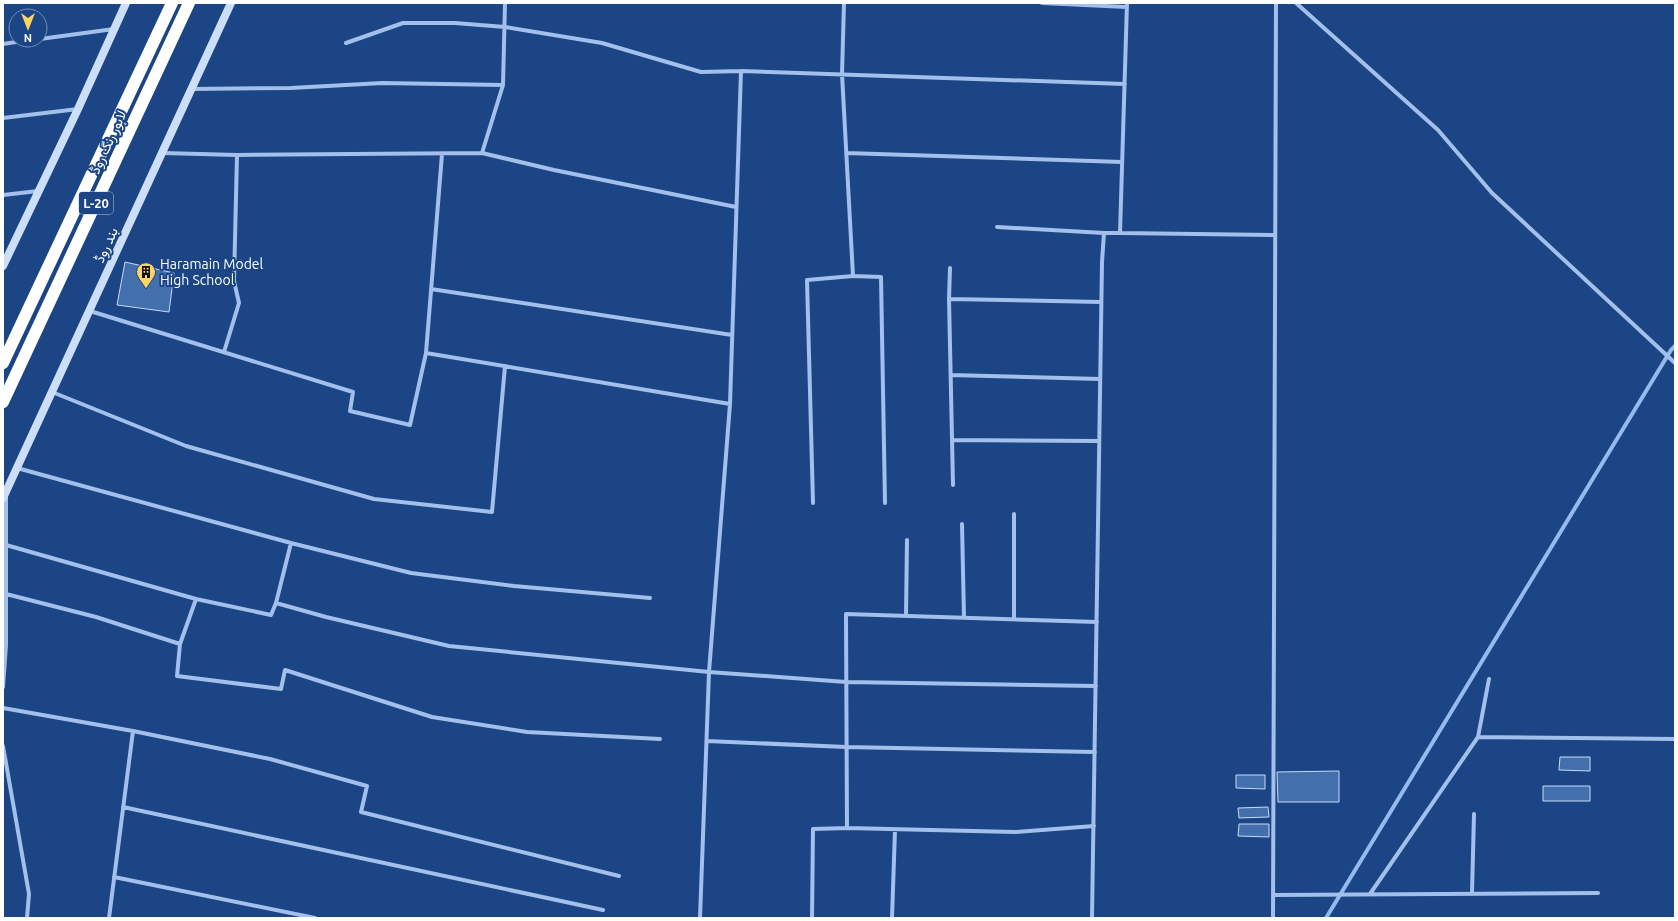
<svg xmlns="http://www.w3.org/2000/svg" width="1678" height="921" font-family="Ubuntu,Vazirmatn,sans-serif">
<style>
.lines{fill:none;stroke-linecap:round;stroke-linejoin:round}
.stream{stroke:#95baed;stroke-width:4}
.building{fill:#446fad;stroke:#c6dbf8}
.street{stroke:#a2c0eb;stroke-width:4}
.secondary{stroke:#cddef8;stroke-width:8}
.highway{stroke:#fff;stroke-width:12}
.labels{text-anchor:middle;stroke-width:4;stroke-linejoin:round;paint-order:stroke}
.shield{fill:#1b4584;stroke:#bbc7da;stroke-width:1}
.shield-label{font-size:13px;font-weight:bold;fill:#fff}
.street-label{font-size:14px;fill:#fff;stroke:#1b4584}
.poi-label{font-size:14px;fill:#fff;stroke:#1b4584;text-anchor:start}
</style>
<rect width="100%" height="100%" fill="#1b4584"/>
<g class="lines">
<path class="stream" d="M 1326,918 L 1671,350 L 1675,346"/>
</g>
<path class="building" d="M 125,262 L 174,273 L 169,312 L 117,305 Z
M 1560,757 L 1590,757 L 1590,771 L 1559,770 Z
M 1339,771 L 1339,802 L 1278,802 L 1277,772 Z
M 1236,775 L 1265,775 L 1265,789 L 1236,788 Z
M 1543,786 L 1590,786 L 1590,801 L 1543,801 Z
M 1268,807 L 1269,817 L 1239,818 L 1238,808 Z
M 1239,824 L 1269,824 L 1269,837 L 1238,836 Z"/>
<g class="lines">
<path class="street" d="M 1042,3 L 1127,7
M 1296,3 L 1438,130 L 1492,193 L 1675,363
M 40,39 L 114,29
M 346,43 L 403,23 L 455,23 L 505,27 L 602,43 L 701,72 L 741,71
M 3,44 L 29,40
M 192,89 L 291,88 L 382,83 L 503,85
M 3,118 L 78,109
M 163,153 L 237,155 L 234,281 L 239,303 L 224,352
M 482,153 L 503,85 L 505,3
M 846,153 L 1122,162
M 237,155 L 482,153 L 554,170 L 736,207
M 3,195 L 38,191
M 997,227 L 1104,233
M 1120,233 L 1275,235
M 950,268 L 949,299 L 953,485
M 853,276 L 881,277 L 885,503
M 431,289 L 732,335
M 949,299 L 1101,302
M 90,311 L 353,392 L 350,411 L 410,425 L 426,353 L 730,404
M 426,353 L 442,154
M 951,375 L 1100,379
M 52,392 L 186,446 L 374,499 L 492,512 L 505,366
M 953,440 L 1099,441
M 17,468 L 291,543 L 411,573 L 514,586 L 650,598
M 813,503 L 807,280 L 853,276 L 842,74 L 844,3
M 1014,514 L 1014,619
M 962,524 L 964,618
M 291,543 L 276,603 L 326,617 L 449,646 L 709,672 L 730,404 L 741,71 L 1125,84
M 6,545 L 196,599
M 6,594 L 96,617 L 180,644 L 196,599 L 271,615 L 276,603
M 906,616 L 907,540
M 180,644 L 177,676 L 281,689 L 285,670 L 432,717 L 527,732 L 660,739
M 3,687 L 6,645 L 6,495
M 3,708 L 133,731 L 109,918
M 133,731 L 270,759 L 367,786 L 361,812 L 619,876
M 1478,737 L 1675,739
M 707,741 L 846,747 L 1095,752
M 3,746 L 29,894 L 27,918
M 123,807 L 603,910
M 1094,826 L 1015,832 L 847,828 L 846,614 L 1097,622
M 114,877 L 315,918
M 1472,893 L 1474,814
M 1370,894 L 1478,737 L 1489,679
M 1273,895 L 1598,893
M 700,918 L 709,672 L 846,682 L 1096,686
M 812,918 L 813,829 L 847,828
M 892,918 L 895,830
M 1092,918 L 1102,262 L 1104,233 L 1120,233 L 1127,3
M 1273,918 L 1276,3"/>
<path class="secondary" d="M 3,266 L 78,109 L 126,3
M 3,498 L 231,3"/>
<path class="highway" d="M 3,363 L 172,3
M 3,402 L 189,3"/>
</g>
<defs>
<g id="building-pin" transform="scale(1)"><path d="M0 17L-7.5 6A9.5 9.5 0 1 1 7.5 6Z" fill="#fcd45f" stroke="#1b4584"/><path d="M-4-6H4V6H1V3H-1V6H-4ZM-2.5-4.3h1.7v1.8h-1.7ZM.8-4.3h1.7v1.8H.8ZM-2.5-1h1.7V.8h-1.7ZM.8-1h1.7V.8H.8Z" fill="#111"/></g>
</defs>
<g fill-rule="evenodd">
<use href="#building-pin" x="146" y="272"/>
</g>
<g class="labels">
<rect class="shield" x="79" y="192" width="34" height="22" rx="3"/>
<g class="shield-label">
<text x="96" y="208">L-20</text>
</g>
<g class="street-label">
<text transform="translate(108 142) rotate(-65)" y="5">لاہور رنگ روڈ</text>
<text transform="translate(106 245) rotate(-65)" y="5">بند روڈ</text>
</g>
<g class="poi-label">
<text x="160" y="269">Haramain Model<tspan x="160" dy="16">High School</tspan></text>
</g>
</g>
<rect width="1678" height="921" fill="none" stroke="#ffffff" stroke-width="8"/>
<g transform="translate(28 28) rotate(180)"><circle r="19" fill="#1b4584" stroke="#768fb5"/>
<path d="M0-3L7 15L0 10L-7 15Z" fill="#fcd45f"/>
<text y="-6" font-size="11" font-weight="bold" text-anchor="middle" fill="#ffffff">N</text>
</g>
</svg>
